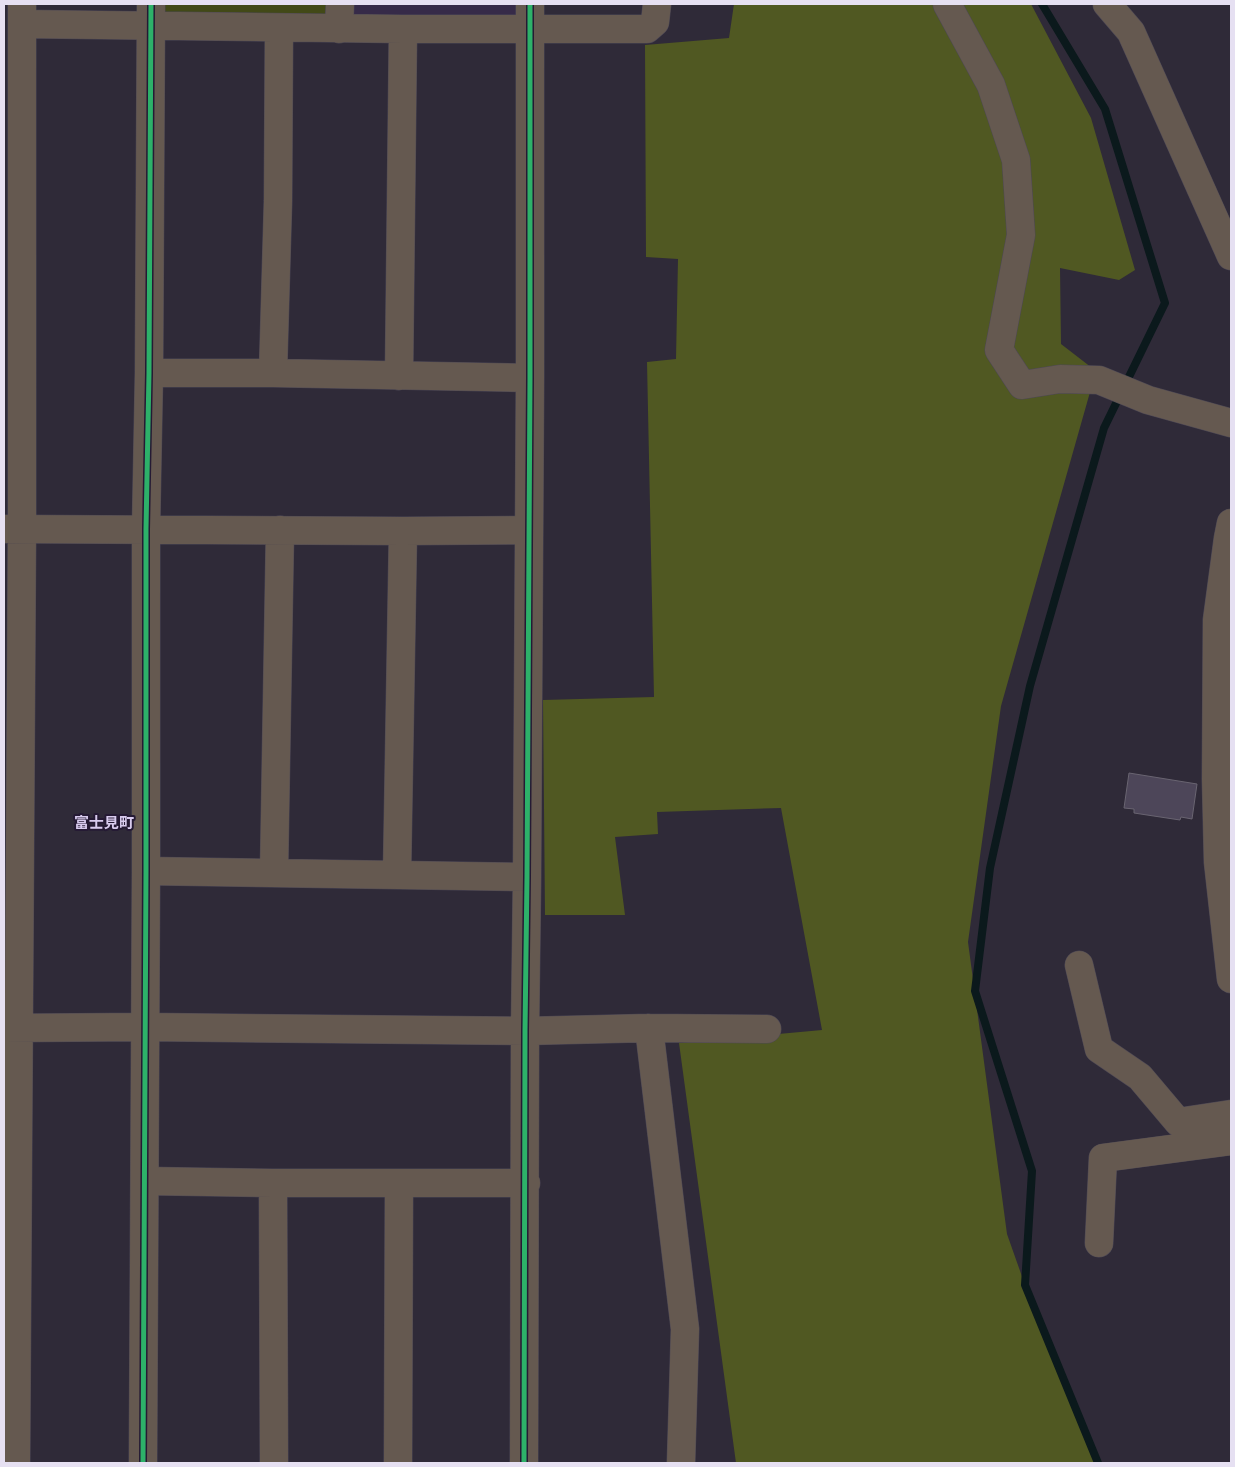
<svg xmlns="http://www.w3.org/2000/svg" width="1235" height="1467" font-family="'PT Sans','Noto Sans JP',sans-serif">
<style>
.built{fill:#362a48}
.green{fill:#424917}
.forest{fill:#505822}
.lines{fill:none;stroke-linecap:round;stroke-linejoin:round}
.stream{stroke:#0b191c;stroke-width:8}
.building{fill:#4d4659;stroke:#696471}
.minor-casing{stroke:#4d4855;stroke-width:29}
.minor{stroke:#655950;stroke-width:28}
.cycleway-casing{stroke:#251a34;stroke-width:8}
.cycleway{stroke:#2db169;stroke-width:5}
.labels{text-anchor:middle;stroke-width:4;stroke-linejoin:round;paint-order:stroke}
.neighbourhood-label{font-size:15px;font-weight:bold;fill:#d8cbee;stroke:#251a34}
</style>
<rect width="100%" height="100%" fill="#2f2a38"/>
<path class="built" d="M 340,4 L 530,4 L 529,30 L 339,29 Z"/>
<path class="green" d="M 151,4 L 340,4 L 339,29 L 150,26 Z"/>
<path class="forest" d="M 734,4 L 1031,4 L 1091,118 L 1135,270 L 1119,280 L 1060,268 L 1061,344 L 1096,371 L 1001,706 L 968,942 L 1007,1234 L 1025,1285 L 1098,1463 L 736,1463 L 679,1043 L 822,1030 L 781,808 L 657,812 L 658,834 L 615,837 L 625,915 L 545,915 L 543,700 L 654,697 L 647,362 L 676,359 L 678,259 L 646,257 L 645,45 L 729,38 Z"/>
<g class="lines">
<path class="stream" d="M 1042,4 L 1105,109 L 1165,303 L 1104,428 L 1030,686 L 990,868 L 975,991 L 1032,1171 L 1025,1285 L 1098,1463"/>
</g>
<path class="building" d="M 1129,773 L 1197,784 L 1192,819 L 1181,817 L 1180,820 L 1134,813 L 1134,809 L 1124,808 Z"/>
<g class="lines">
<g class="minor-casing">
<path id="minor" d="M 947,4 L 991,85 L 1016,160 L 1021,235 L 999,350 L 1022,385 L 1060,379 L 1099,380 L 1148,400 L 1231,423
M 1107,4 L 1131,32 L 1231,256
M 22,24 L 403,29 L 647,29 L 655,22 L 657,4
M 339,29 L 340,4
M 149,373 L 273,373 L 530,378
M 273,373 L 278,201 L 279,28
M 399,376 L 403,29
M 1231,523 L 1228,538 L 1217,620 L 1216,779 L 1218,862 L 1231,979
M 4,529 L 403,531 L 528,530
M 146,871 L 527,877
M 274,873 L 280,530
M 397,875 L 403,531
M 1079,965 L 1099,1049 L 1140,1077 L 1178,1122 L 1231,1114
M 4,1028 L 145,1027 L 525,1031 L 649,1028 L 767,1029
M 649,1028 L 685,1329 L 681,1463
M 145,1181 L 273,1183 L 526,1183
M 273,1183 L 274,1463
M 1099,1243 L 1103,1158 L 1231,1141
M 16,1463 L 22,528 L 22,4
M 143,1463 L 146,871 L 146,529 L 149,373 L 151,4
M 398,1463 L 399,1184
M 524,1463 L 525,1031 L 527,877 L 530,378 L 530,4"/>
</g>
<use href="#minor" class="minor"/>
<g class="cycleway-casing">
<path id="cycleway" d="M 143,1463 L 146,871 L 146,529 L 149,373 L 151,4
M 524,1463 L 525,1031 L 527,877 L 530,378 L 530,4"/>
</g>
<use href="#cycleway" class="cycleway"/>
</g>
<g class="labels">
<g class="neighbourhood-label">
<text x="104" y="828">富士見町</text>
</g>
</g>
<rect width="1235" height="1467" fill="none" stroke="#e6e0f2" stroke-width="10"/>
</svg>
